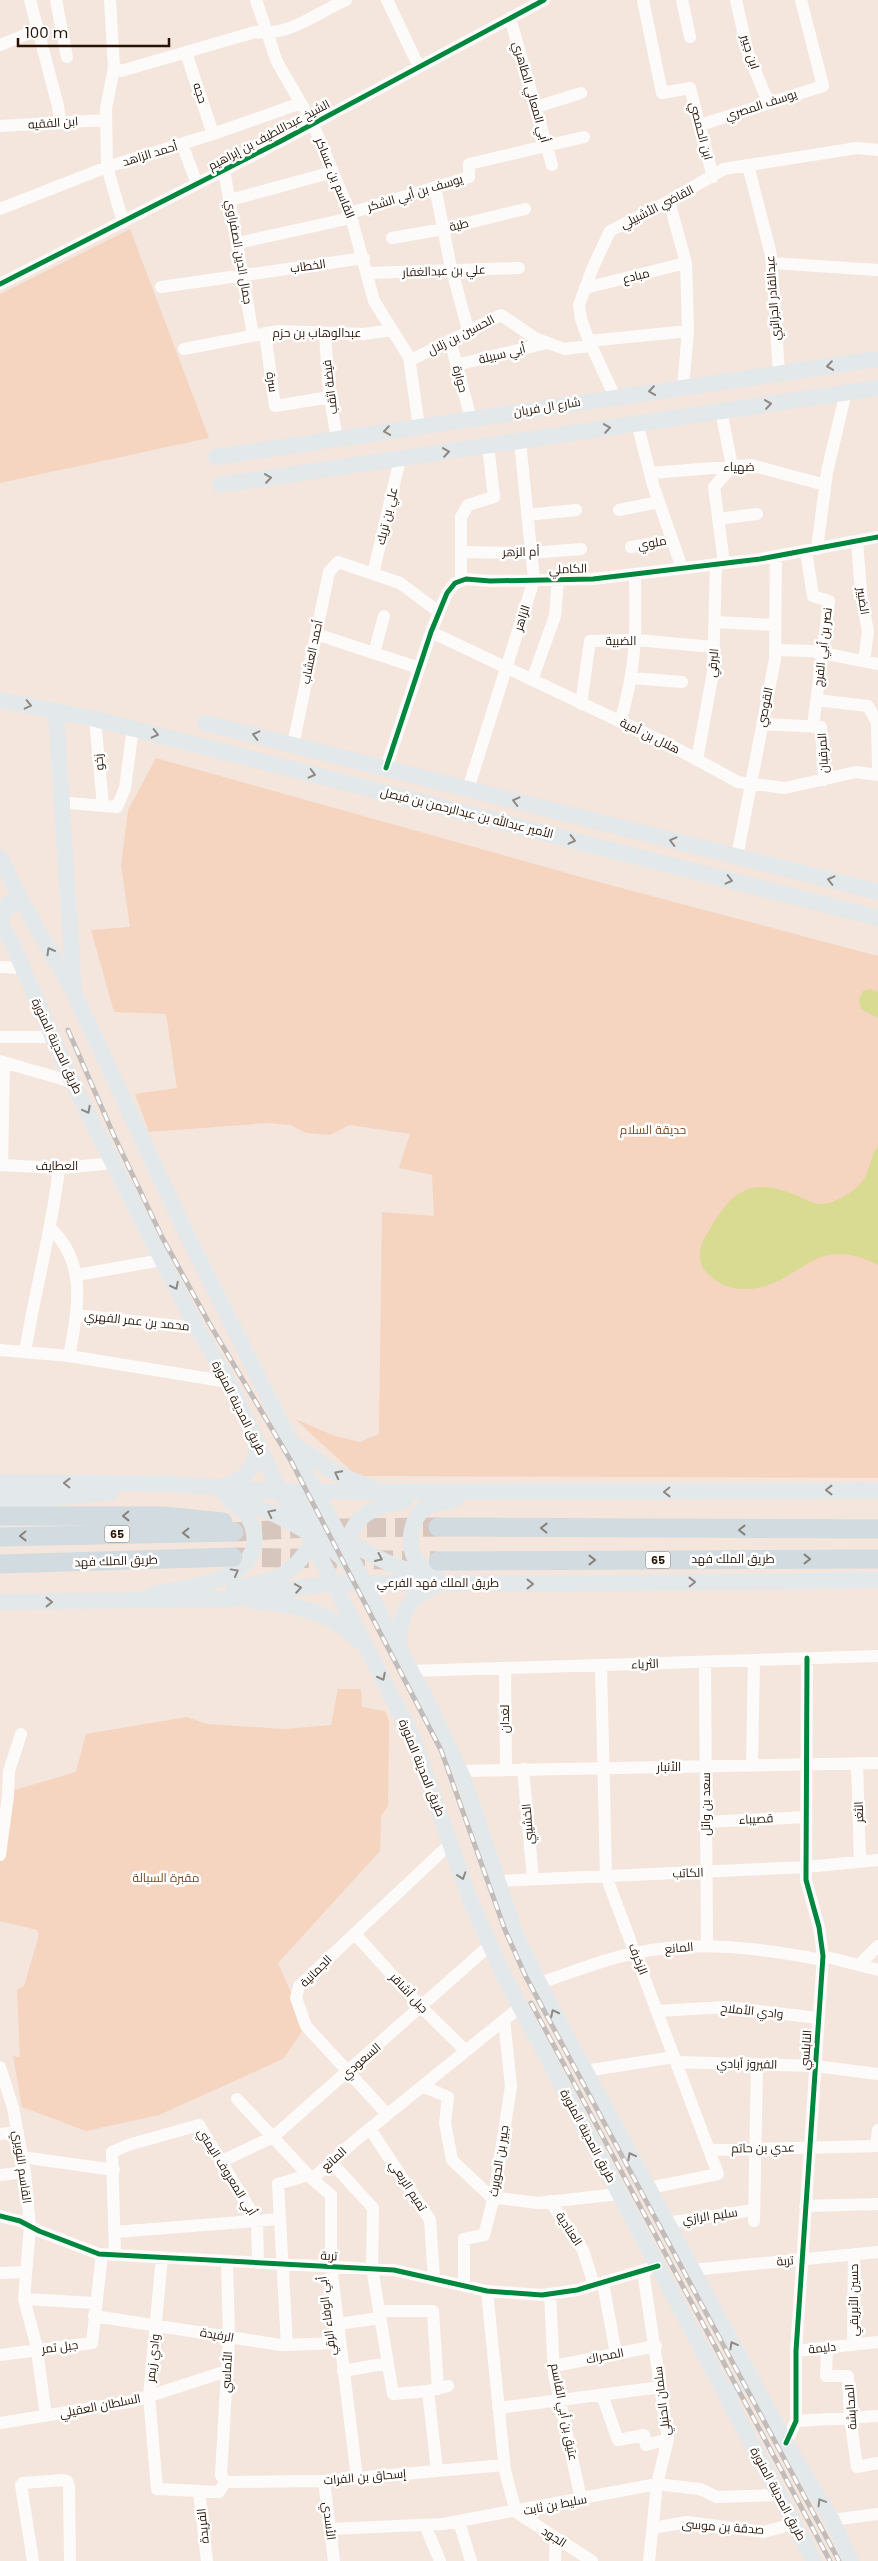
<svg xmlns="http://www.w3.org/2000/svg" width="878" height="2561" font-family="Poppins,Cairo,sans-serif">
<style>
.green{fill:#f5d4c0}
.water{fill:#dadb93}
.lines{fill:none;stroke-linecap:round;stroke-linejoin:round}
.highway-tunnel{stroke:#d6c6bd;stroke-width:19;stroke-dasharray:19 9;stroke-linecap:butt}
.minor{stroke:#fdfbfa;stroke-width:12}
.major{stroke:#e3e8ea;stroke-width:16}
.highway{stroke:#d2dbdf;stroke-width:19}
.rail-casing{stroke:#c2bdba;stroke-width:5}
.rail{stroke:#fff;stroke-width:3;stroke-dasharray:9;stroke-linecap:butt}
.cycleway-casing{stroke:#fff;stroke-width:8}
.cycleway{stroke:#00873e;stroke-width:5}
.oneway{stroke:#8f8883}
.oneway2{stroke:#86817d}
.labels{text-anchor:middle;stroke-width:5;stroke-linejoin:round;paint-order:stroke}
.shield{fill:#fff;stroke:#695a50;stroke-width:1}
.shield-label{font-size:11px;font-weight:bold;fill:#291305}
.street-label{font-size:12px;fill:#291305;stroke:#fff}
.park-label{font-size:12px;fill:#7d4620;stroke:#fff}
</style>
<rect width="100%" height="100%" fill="#f4e6dd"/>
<path class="green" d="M 130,229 L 209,438 L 0,483 L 0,294 Z
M 156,758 L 606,884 L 878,956 L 878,1478 L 357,1476 L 295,1419 L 335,1436 L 360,1442 L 379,1434 L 382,1212 L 434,1216 L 432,1175 L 399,1168 L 410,1134 L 350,1125 L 330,1135 L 306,1133 L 290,1125 L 268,1123 L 149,1132 L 135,1094 L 177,1088 L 166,1014 L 114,1012 L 91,930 L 130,927 L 121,865 L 128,810 Z
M 338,1689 L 361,1689 L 362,1707 L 385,1711 L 389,1721 L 388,1806 L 381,1816 L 380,1851 L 278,1963 L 306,2026 L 283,2059 L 159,2115 L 86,2131 L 22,2107 L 13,2056 L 20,2057 L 17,1990 L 24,1986 L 39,1935 L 37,1930 L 0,1921 L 0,1855 L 8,1792 L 76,1772 L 86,1734 L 187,1717 L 207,1724 L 285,1729 L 331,1725 Z"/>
<path class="water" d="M 870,989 L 878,992 L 878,1018 L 861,1009 L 859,999 L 863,991 Z
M 878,1146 L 878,1265 C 811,1231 802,1286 748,1289 C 731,1290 718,1284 707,1273 C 699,1266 698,1250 703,1241 C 728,1196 745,1172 800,1197 C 810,1202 821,1207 832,1202 C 847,1196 863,1186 868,1170 C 871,1162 872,1153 878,1146 Z"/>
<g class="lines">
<path class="highway-tunnel" d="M 339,1528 L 438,1527
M 234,1532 L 309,1528
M 234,1557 L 438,1561"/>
<path class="minor" d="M 30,0 L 58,106 L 60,122
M 56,0 L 67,57
M 110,0 L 114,67 L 106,109 L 107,167 L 123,222
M 256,0 L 277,62 L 313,124 L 350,213 L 374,301 L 409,357 L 415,358 L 501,315 L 535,338 L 564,349 L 591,346
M 387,0 L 419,67
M 643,0 L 662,93 L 690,88 L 713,177
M 682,0 L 690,37
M 736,0 L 748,53 L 768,102
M 510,18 L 552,165
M 0,45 L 37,30
M 186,53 L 213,134
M 114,67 L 121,71 L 255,32 C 291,36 314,14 346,0
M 536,107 L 581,93
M 700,125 L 823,86 L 801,0
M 0,126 L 106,120
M 182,144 L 197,184
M 748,165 L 771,255 L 779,373
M 224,170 L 253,335
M 435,187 L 450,263 L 468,330
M 230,200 L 333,172
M 669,201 L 686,263 L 688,331 L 683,387
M 0,209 L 107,167 L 213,134 L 301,103
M 350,213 L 469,177 L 469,164 L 584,137
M 392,238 L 443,229 L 525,209
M 238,243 L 351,218
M 772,263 L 878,270
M 368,273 L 519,268
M 0,284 L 281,141 L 544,0
M 161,287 L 364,258
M 585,288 L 686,263
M 265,333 L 275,406 L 330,397
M 325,334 L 329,393 L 337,439
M 450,340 L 471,419
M 589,341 L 688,331
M 184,349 L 278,331 L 363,334 L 392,330
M 409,357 L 419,427
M 456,365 L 547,343
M 615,397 L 589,341 L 581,319 L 579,305 L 593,267 L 610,231 L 669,201 L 724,169 L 857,148 L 878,150
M 721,411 L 732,466 L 714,487 L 724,563
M 637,423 L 653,485 L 682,568
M 650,473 L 751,465 L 825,485
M 619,510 L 659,502
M 527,515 L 576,510
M 718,519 L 757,514
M 857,541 L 861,593 L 868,632 L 864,661
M 631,547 L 672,540
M 817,549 L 827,472 L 846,392
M 806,551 L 813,596 L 829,601 L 813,726
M 461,552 L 531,553 L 581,549
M 373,574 L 400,459
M 461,581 L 461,517 L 468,505 L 494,497 L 488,446
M 716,622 L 775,625
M 431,632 L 672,746 L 738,782 L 785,788 L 856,772 L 878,775
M 316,634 L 419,668
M 775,650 L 812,651 L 878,664
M 374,653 L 384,616
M 632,678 L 682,682
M 532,680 L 555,616 L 558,580
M 817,700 L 868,706 L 877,723 L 878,768
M 581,704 L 590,641 L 636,640 L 714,647
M 95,719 L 103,806
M 620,722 C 637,667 636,630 635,574
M 762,724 L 821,727 L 824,780
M 293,745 L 329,572 L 338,562 L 400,583 L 439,612
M 697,760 L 713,672 L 716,564
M 386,768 L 431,632 L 447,593 L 455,583 L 466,579 L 490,581 L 593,579 L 760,559 L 878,537
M 468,789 L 534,580 L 520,441
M 69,803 L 117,807 L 125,788 L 133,728
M 737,857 L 775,659 L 776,556
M 0,967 L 21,968
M 0,1037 L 53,1037
M 0,1061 L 72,1082
M 0,1165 L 59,1168 L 115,1163
M 2,1165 L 4,1062
M 50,1228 C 88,1263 78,1310 69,1356
M 77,1275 L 162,1260
M 77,1315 L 197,1328
M 0,1350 L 69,1356 L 229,1382
M 25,1352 C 35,1290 52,1230 59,1168
M 705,1662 L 707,1946
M 601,1665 L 606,1876 L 718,2174 L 649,2188
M 505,1668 L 506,1770
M 411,1671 L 878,1656
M 857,1763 L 860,1861
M 752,1765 L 754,1660
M 523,1769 L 533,1879
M 460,1771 L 878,1763
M 706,1822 L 806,1817
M 0,1855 L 8,1796 L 9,1771 L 21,1734
M 498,1881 L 806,1867 L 878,1860
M 355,1934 L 421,2007 L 466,2051
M 823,1956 L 878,1970
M 860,1964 L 878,1946
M 539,1983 C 571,1973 603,1959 635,1953 C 696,1940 761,1948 822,1960
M 657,2011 L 727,2007 L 818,2018
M 676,2062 L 815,2066 L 878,2074
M 0,2067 L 13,2108 L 25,2172 L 30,2226 L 24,2299 L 36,2344 L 46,2416
M 585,2071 L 674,2057
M 422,2086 L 448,2097 L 445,2123 L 452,2160 L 491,2197 L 538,2203 L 619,2194
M 237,2099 L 312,2179 L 331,2195 L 331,2266 L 357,2478
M 387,2114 L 306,2026 L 296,1998 L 299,1986 L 451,1843
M 370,2129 L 430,2220 L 434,2279
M 0,2134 L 18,2132
M 876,2146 L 878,2130
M 709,2150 L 878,2146
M 22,2157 L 114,2170
M 222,2161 L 273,2137 L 489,1946
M 331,2162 L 373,2208 L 372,2268 L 393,2394 L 428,2391 L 448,2386
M 0,2175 L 25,2172
M 312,2179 L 357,2139 L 519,2008
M 550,2201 L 583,2250 L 594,2285
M 805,2206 L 878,2204
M 0,2216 L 20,2221 L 39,2231 L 99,2254 L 394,2270 L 487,2291 L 542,2295 L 577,2290 L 658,2266
M 754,2221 L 757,2064
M 666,2223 L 754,2210
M 115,2232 L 280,2219
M 115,2255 L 112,2152 L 128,2145 L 199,2125 L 257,2221 L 258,2262
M 162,2257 L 149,2396 L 157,2489 L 219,2492 L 225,2482
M 692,2270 L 878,2252
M 643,2271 L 668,2439 L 657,2484 L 649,2561
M 0,2273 L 25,2272
M 603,2283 L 616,2354
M 464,2286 L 464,2239 L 484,2235 L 494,2197 L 511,2086 L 504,2020
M 487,2291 L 505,2471 L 516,2512 L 592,2561
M 550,2294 L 554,2374 L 581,2499
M 24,2299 L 96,2303
M 379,2311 L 433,2311 L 438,2389
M 94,2316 L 281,2345 L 340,2343
M 338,2324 L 380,2318
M 287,2345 L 278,2184 L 308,2175
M 853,2345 L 854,2254
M 827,2348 L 826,2376 L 848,2376 L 850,2417 L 857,2467 L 878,2463
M 796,2351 L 878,2342
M 0,2355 L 92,2343 L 102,2254
M 554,2366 L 656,2346
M 343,2371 L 388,2363
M 428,2391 L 437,2470
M 602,2395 L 618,2440 L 644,2435 L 646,2445 L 668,2439
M 498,2408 L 661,2387
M 796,2421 L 878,2416
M 0,2423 L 134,2401 L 227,2371
M 786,2443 L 796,2421 L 796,2351 L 823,1956 L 819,1927 L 806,1880 L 807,1658
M 324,2481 L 334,2561
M 225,2482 L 324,2481 L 504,2465
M 225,2482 L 221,2475 L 229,2337 L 227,2261
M 199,2491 L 207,2561
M 832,2520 L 878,2514
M 459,2522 L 471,2561
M 425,2525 L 440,2561
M 653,2528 L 687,2522 L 764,2532 L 793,2524
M 330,2529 L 443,2524 L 657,2484 L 700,2489 L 717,2497 L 777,2495
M 33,2561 L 21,2485 L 23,2483 L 63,2480 L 67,2481 L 69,2487 L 70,2561
M 555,2561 L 556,2538"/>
<path class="major" d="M 216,457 L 878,359
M 220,485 L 878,388
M 0,700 L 95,719 L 878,918
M 56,711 L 74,993 L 185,1231 L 316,1492 L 428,1703 L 464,1780 L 517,1938 L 553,2011 L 786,2443 L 832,2520 L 851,2561
M 205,723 L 878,892
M 0,857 L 22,902
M 0,923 L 12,943 L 72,1082 L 162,1260 L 197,1328 L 229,1382 L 280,1492 L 308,1534 L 412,1736 L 471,1902 L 506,1980 L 814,2561
M 0,923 L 8,904 L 22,902 L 72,989
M 295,1445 L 334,1472 L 374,1489
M 0,1482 L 175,1484 L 280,1492 L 878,1491
M 224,1486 C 246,1479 257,1466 257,1443
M 224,1493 C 269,1511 319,1531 352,1568
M 0,1498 L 56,1498 L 111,1492
M 288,1498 C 334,1531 379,1569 437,1577
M 345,1550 C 353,1515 372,1506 405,1501
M 433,1572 C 428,1570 422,1568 419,1565 C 406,1548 409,1521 425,1508 C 432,1503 447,1502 455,1500
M 234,1588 C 246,1585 261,1584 273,1579 C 302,1568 326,1530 318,1500
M 154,1594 C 188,1586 260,1582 254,1534 C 253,1521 242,1506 230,1501
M 252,1601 C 293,1605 327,1609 358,1640
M 0,1602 L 228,1599 L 333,1583 L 544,1584 L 878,1580
M 399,1645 C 399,1617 407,1595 437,1586
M 724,2391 C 736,2391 748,2389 750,2375"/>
<path class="highway" d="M 0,1516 L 163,1516 L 223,1522
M 438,1527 L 878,1529
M 0,1537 L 234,1532
M 438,1561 L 878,1559
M 0,1564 L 233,1557"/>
<g class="rail-casing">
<path id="rail" d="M 68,1030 L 115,1138 L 162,1237 L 209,1323 L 291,1461 L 441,1750 L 505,1930 L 525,1975 L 839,2561
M 531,2003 L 830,2561"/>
</g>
<use href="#rail" class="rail"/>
<g class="cycleway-casing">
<path id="cycleway" d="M 0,284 L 281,141 L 544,0
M 386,768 L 431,632 L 447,593 L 455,583 L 466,579 L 490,581 L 593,579 L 760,559 L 878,537
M 0,2216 L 20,2221 L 39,2231 L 99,2254 L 394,2270 L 487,2291 L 542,2295 L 577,2290 L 658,2266
M 786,2443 L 796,2421 L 796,2351 L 823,1956 L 819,1927 L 806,1880 L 807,1658"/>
</g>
<use href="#cycleway" class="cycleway"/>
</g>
<defs><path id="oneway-chevron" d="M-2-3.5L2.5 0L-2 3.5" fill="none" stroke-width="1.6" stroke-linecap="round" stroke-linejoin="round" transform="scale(1.25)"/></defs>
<g class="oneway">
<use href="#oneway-chevron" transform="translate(830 366) rotate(172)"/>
<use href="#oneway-chevron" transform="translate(652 391) rotate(172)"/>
<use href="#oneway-chevron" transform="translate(768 404) rotate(-8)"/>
<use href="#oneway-chevron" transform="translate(607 428) rotate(-9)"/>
<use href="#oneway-chevron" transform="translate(387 431) rotate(171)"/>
<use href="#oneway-chevron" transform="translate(446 452) rotate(-8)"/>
<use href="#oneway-chevron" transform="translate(268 478) rotate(-8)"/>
<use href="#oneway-chevron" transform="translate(28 705) rotate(13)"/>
<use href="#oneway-chevron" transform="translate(155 734) rotate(14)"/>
<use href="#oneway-chevron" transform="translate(256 735) rotate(-166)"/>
<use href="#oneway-chevron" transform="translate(312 774) rotate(14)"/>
<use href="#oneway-chevron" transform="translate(516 801) rotate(-166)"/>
<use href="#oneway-chevron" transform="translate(572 840) rotate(14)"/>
<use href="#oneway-chevron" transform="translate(673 841) rotate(-166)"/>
<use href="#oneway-chevron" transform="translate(729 880) rotate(14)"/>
<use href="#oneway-chevron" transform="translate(831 880) rotate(-166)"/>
<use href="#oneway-chevron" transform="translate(50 951) rotate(-120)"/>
<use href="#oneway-chevron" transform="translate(87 1110) rotate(62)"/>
<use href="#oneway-chevron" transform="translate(175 1286) rotate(63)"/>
<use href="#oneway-chevron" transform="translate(338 1474) rotate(-153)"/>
<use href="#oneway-chevron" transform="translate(67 1483) rotate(-179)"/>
<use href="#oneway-chevron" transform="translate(829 1490) rotate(180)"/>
<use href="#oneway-chevron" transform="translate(667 1492) rotate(179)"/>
<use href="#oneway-chevron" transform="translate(271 1513) rotate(-154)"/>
<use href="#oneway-chevron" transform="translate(379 1558) rotate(24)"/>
<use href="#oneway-chevron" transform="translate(235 1572) rotate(-29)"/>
<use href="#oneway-chevron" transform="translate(692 1582) rotate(-1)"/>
<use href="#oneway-chevron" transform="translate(530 1584)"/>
<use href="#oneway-chevron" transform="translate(298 1588) rotate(-9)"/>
<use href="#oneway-chevron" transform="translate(49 1602)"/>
<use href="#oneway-chevron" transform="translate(382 1677) rotate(63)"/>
<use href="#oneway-chevron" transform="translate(462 1876) rotate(71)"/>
<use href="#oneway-chevron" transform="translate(554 2013) rotate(-117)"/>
<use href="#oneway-chevron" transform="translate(631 2156) rotate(-118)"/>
<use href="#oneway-chevron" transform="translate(733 2345) rotate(-119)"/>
<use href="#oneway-chevron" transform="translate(821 2502) rotate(-121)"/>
</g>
<g class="oneway2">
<use href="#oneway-chevron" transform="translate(126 1516) rotate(179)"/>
<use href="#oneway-chevron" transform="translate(544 1528) rotate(-179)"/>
<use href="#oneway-chevron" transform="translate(742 1530) rotate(180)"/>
<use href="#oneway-chevron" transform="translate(186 1533) rotate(179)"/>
<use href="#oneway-chevron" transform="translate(23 1536) rotate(179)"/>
<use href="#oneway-chevron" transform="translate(807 1559)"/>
<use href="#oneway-chevron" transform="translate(592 1560)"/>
</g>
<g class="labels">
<g class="shield">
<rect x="104.5" y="1525.5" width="25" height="17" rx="4"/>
<rect x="645.5" y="1551.5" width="25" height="17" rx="4"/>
</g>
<g class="shield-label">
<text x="117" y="1538">65</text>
<text x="658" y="1564">65</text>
</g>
<g class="street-label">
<text transform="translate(750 52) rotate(73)" y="4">ابن جبير</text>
<text transform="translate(531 92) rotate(74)" y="4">أبي المعالي الطاهري</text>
<text transform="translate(200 93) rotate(72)" y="4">حجه</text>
<text transform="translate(761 105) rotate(-18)" y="4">يوسف المصري</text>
<text transform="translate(53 123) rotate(-4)" y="4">ابن الفقيه</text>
<text transform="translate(701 131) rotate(75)" y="4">ابن الحمصي</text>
<text transform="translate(269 135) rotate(-28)" y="4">الشيخ عبداللطيف بن إبراهيم</text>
<text transform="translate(150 154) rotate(-17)" y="4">أحمد الزاهد</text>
<text transform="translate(335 178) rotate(68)" y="4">القاسم بن عساكر</text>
<text transform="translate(415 193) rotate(-17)" y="4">يوسف بن أبي الشكر</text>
<text transform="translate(657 207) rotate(-27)" y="4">القاضي الأشبيلي</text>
<text transform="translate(459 225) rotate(-14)" y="4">طية</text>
<text transform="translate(239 252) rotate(80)" y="4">جمال الدين الصفراوي</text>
<text transform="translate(308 266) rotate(-8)" y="4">الخطاب</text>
<text transform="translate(444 271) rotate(-2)" y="4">علي بن عبدالغفار</text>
<text transform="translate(636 276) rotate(-14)" y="4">مبادع</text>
<text transform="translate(773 298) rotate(-94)" y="4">عبدالقادر الجزائري</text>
<text x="317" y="337">عبدالوهاب بن حزم</text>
<text transform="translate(461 335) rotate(-27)" y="4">الحسين بن زلال</text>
<text transform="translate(502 354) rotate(-14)" y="4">أبي سبيلة</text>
<text transform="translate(460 379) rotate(75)" y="4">حوارة</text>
<text transform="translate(272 382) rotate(82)" y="4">سرة</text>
<text transform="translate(330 387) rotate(-97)" y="4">فيضة اثقب</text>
<text transform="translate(547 407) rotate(-9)" y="4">شارع ال فريان</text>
<text x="739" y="471">ضهياء</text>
<text transform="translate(387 516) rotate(-77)" y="4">علي بن تريك</text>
<text transform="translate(652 543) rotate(-10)" y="4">ملوي</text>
<text transform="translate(521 552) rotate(-1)" y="4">أم الزهر</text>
<text transform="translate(568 569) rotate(-2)" y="4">الكاملي</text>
<text transform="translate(863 601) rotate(82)" y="4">الضبير</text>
<text transform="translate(522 618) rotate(-72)" y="4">الزاهر</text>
<text x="621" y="645">الضبية</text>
<text transform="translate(823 647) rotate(-83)" y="4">نصر بن أبي الفرج</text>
<text transform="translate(312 652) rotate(-78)" y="4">أحمد العشاب</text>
<text transform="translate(713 663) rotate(-85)" y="4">البرقي</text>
<text transform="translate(765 707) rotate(-79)" y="4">القوصي</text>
<text transform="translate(650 736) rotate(26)" y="4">هلال بن أمية</text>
<text transform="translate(823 753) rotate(-93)" y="4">المرقبان</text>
<text transform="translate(99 762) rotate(-95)" y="4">زخو</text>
<text transform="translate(467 813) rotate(14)" y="4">الأمير عبدالله بن عبدالرحمن بن فيصل</text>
<text transform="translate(57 1046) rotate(65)" y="4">طريق المدينة المنورة</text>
<text x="57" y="1170">العطايف</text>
<text transform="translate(137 1321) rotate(6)" y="4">محمد بن عمر الفهري</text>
<text transform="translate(239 1408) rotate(63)" y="4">طريق المدينة المنورة</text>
<text x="733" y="1563">طريق الملك فهد</text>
<text transform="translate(116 1561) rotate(-2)" y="4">طريق الملك فهد</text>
<text x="438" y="1587">طريق الملك فهد الفرعي</text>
<text transform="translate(645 1664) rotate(-2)" y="4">الثرياء</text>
<text transform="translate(505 1719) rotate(-90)" y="4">لغدان</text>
<text x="669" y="1771">الأنبار</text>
<text transform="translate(422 1768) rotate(68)" y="4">طريق المدينة المنورة</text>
<text transform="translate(706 1804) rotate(-90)" y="4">سعد بن وائل</text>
<text transform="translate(859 1812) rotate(-92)" y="4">الثغر</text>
<text transform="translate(756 1819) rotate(-3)" y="4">قصيباء</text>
<text transform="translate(528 1824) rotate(-95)" y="4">الخشيبي</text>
<text transform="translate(688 1873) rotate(-2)" y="4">الكاتب</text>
<text transform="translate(679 1948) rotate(-5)" y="4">المانع</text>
<text transform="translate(638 1959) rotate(69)" y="4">الزخرف</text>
<text transform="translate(316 1971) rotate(-45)" y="4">الجمانية</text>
<text transform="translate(409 1993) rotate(47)" y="4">جبل أشاقر</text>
<text transform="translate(752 2011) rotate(6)" y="4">وادي الأملاح</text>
<text transform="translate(806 2050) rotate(-86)" y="4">النابلسي</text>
<text transform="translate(361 2061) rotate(-41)" y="4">السعودي</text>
<text transform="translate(747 2064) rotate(1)" y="4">الفيروز آبادي</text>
<text transform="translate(588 2136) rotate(62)" y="4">طريق المدينة المنورة</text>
<text transform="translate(763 2148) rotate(-1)" y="4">عدي بن حاتم</text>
<text transform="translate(334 2159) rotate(-42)" y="4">المانع</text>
<text transform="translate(499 2161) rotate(-81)" y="4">جبير بن الحويرث</text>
<text transform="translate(22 2167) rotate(82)" y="4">القاسم النويري</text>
<text transform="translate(227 2172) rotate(58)" y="4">أبي المعروف اليمني</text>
<text transform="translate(408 2186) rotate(57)" y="4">تميم الربعي</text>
<text transform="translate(710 2216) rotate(-8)" y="4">سليم الرازي</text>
<text transform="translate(569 2229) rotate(57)" y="4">العنادية</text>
<text transform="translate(329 2256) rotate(3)" y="4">تربة</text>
<text transform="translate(785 2261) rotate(-6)" y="4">تربة</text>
<text transform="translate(854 2300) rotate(-90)" y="4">حسين الأبريقي</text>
<text transform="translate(327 2316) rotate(-97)" y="4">أبي الوفاء الرقي</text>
<text transform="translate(217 2335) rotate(10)" y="4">الرفيدة</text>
<text transform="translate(60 2347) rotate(-7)" y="4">جبل تمر</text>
<text transform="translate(822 2348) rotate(-6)" y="4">دليمة</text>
<text transform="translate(605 2356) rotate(-11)" y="4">المحراك</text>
<text transform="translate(153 2358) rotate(-84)" y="4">وادي زيمر</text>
<text transform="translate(227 2372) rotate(-87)" y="4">الأماسي</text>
<text transform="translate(662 2401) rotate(-97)" y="4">سلمان الحنبلي</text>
<text transform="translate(100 2406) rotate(-11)" y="4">السلطان العقيلي</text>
<text transform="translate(851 2407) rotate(-94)" y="4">المحابشة</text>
<text transform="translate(564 2412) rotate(79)" y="4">عتيق بن أبي القاسم</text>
<text transform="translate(365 2477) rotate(-5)" y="4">إسحاق بن الفرات</text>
<text transform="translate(778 2494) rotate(62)" y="4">طريق المدينة المنورة</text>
<text transform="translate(555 2505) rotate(-11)" y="4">سليط بن ثابت</text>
<text transform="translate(329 2521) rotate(83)" y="4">الأسدي</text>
<text transform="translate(203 2526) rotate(-96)" y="4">الفريدة</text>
<text transform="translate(723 2527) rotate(4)" y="4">صدقة بن موسى</text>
<text transform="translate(554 2537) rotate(33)" y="4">الجود</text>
</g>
<g class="park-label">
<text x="653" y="1134">حديقة السلام</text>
<text x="166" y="1882">مقبرة السبالة</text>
</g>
</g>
<path d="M18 38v8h151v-8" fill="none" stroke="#291305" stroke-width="2.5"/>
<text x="25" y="38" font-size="15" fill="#291305" stroke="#ffffff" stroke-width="4" paint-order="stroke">100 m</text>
</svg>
